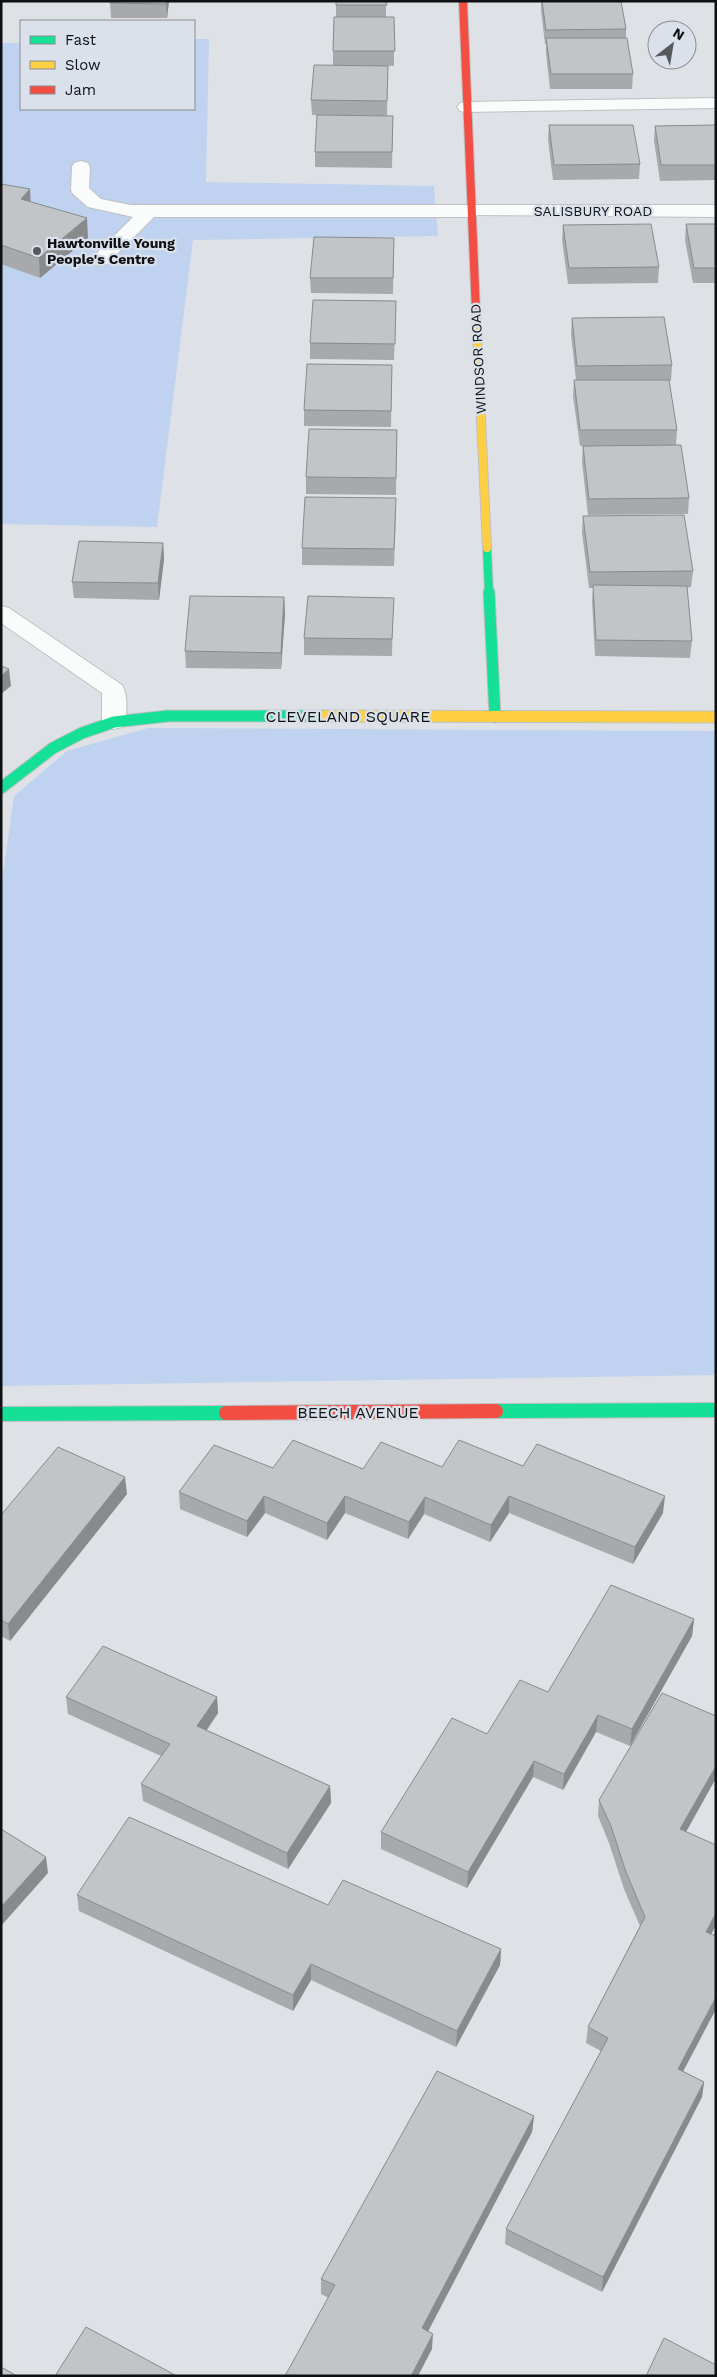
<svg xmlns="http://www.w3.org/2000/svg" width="717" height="2377" font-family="'Work Sans',sans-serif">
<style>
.green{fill:#bfd2ef}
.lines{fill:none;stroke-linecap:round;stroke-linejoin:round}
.lane-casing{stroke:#bec0c3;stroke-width:2}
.street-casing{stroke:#bec0c3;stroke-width:2}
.fast-far2-casing{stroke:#bec0c3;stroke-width:10}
.fast-far1-casing{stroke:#bec0c3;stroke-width:13}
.fast-casing{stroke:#bec0c3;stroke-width:16}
.slow-far1-casing{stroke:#bec0c3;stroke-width:10}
.slow-casing{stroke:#bec0c3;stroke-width:13}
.jam-far1-casing{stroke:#bec0c3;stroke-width:10}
.jam-casing{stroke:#bec0c3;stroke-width:16}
.lane{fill:#fafbfb;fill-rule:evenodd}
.street{fill:#fafbfb;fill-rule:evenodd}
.fast-far2{stroke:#16e098;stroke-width:8}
.fast-far1{stroke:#16e098;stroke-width:11}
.fast{stroke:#16e098;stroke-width:14}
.slow-far1{stroke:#ffcf43;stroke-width:8}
.slow{stroke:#ffcf43;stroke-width:11}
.jam-far1{stroke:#f24e42;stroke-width:8}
.jam{stroke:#f24e42;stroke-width:14}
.wall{fill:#a7a9ac}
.shaded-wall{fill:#888a8c}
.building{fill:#c2c5c8;stroke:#888a8c}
.poi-dot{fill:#575a5d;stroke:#dbe1ea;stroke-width:2}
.labels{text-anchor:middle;stroke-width:4.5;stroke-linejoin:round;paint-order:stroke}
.far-street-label{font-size:14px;fill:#0e1013;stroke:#dbe1ea}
.far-poi-label{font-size:14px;font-weight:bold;fill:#0e1013;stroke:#dbe1ea;text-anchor:start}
.street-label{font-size:16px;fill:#0e1013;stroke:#dbe1ea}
</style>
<rect width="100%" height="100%" fill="#dee2e6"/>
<path class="green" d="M 194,39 L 209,39 L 206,182 L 434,186 L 438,236 L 193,240 L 157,527 L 1,524 L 1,43 L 21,43 L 21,109 L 194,109 Z
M 148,728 L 716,731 L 716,1375 L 1,1386 L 1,888 L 14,796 L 67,751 Z"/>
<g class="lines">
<g class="lane-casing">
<path id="lane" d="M 716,98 L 716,108 L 466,112 L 460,111 L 457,107 L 460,103 L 466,102 Z
M 81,161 L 88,163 L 90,167 L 89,188 L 101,199 L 131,205 L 471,205 L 478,207 L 480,211 L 478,215 L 471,217 L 154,217 L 107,264 L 100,266 L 93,264 L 90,260 L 133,217 L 88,207 L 73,194 L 71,190 L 72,167 L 74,163 Z
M 1,606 L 9,608 L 122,685 C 128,694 128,718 122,727 L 114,729 L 106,727 L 102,722 L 102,693 L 1,623 Z"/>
</g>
<g class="street-casing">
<path id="street" d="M 471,205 L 716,205 L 716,217 L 464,215 L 462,211 L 464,207 Z"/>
</g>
<g class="fast-far2-casing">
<path id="fast-far2" d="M 487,548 L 489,594"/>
</g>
<g class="fast-far1-casing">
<path id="fast-far1" d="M 489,592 L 495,717
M 1,788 L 53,748 L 82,733 L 114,722 L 168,716 L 324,716"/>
</g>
<g class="fast-casing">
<path id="fast" d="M 496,1411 L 716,1410
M 1,1414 L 226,1413"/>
</g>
<g class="slow-far1-casing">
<path id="slow-far1" d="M 476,312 L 487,548"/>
</g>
<g class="slow-casing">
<path id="slow" d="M 324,716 L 716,717"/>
</g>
<g class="jam-far1-casing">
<path id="jam-far1" d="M 463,1 L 476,312"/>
</g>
<g class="jam-casing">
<path id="jam" d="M 226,1413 L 496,1411"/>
</g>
<use href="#lane" class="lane"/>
<use href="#street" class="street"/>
<use href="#fast-far2" class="fast-far2"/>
<use href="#fast-far1" class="fast-far1"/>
<use href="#fast" class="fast"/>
<use href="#slow-far1" class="slow-far1"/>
<use href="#slow" class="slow"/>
<use href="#jam-far1" class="jam-far1"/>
<use href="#jam" class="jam"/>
</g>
<path class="wall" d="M 110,1 L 169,1 L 167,18 L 111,18 Z
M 336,1 L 386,1 L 386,17 L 394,17 L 394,66 L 351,66 L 388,66 L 387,116 L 312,115 L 311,100 L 333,66 L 333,51 L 336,17 Z
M 541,1 L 621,1 L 626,29 L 626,38 L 633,74 L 632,89 L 550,89 L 546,53 L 546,44 L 545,44 L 541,10 Z
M 393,116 L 392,168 L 315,167 L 315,152 Z
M 549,125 L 640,164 L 639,179 L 553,180 L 548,140 Z
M 716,125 L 716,180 L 660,181 L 654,141 L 655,126 Z
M 1,184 L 88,238 L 40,278 L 1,264 Z
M 686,224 L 716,224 L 716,283 L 693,283 L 685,240 Z
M 563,225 L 659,267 L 658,283 L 568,284 L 562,240 Z
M 394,238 L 393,294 L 311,293 L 310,278 Z
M 396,301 L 394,360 L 310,359 L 310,343 Z
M 572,318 L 672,365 L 671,381 L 669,381 L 677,430 L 676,445 L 689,498 L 688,514 L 588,515 L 582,462 L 583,446 L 580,446 L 573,396 L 574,380 L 576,380 L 571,334 Z
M 392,365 L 391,427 L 304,426 L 304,410 Z
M 397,430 L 396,495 L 306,494 L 306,477 Z
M 396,515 L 394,566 L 302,565 L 302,548 Z
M 583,516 L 693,571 L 691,587 L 687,588 L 692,641 L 690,658 L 595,656 L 592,601 L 593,588 L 589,588 L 582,532 Z
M 163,543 L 164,559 L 159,600 L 74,598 L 72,582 Z
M 284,597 L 285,614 L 281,669 L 186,668 L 185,651 Z
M 393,614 L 392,656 L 304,655 L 304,638 Z
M 523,1466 L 663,1513 L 633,1564 L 509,1513 L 490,1542 L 424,1514 L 408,1539 L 345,1513 L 327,1540 L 265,1513 L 247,1537 L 180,1509 L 179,1492 L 273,1468 L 363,1469 Z
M 127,1494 L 10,1641 L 1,1636 L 1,1515 Z
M 694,1619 L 692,1636 L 630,1746 L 596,1732 L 563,1790 L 533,1777 L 467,1888 L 381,1849 L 381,1832 L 487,1734 L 548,1692 Z
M 66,1697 L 217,1697 L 218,1713 L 207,1730 L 330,1786 L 331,1803 L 288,1869 L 143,1801 L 141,1784 L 161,1756 L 68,1714 Z
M 716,1716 L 716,1778 L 686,1832 L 716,1845 L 716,1925 L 711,1934 L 683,2071 L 704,2082 L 702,2097 L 602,2292 L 505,2244 L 506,2229 L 601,2051 L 586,2043 L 588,2027 L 640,1926 L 624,1889 L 609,1843 L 598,1816 L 599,1800 Z
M 77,1895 L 328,1905 L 501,1949 L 500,1965 L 456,2047 L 311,1980 L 293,2011 L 79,1911 Z
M 534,2116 L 532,2132 L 428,2331 L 432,2349 L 321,2294 L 321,2279 Z"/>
<path class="shaded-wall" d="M 167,1 L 169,1 L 167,18 L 166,4 Z
M 30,189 L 31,209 L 21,199 Z
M 87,218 L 88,238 L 40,278 L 39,258 Z
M 163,543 L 164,559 L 159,600 L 158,583 Z
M 284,597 L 285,614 L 281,669 L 281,653 Z
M 9,669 L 11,686 L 1,694 L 1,676 Z
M 125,1477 L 127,1494 L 10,1641 L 8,1624 Z
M 264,1496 L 265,1513 L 247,1537 L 247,1521 Z
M 345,1496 L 345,1513 L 327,1540 L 327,1523 Z
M 509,1496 L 509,1513 L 490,1542 L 491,1525 Z
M 665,1496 L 663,1513 L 633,1564 L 635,1547 Z
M 425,1497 L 424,1514 L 408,1539 L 409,1522 Z
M 694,1619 L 692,1636 L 630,1746 L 632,1729 Z
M 217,1697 L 218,1713 L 198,1742 L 197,1726 Z
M 598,1715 L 596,1732 L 563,1790 L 564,1774 Z
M 534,1761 L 533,1777 L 467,1888 L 468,1872 Z
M 716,1766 L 716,1778 L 678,1846 L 680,1829 Z
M 330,1786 L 331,1803 L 288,1869 L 287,1853 Z
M 46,1857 L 48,1873 L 1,1926 L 1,1907 Z
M 716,1913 L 716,1925 L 704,1948 L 706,1932 Z
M 501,1949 L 500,1965 L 456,2047 L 457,2031 Z
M 311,1964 L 311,1980 L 293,2011 L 293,1995 Z
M 716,1997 L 716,2009 L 676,2085 L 678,2069 Z
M 704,2082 L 702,2097 L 602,2292 L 603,2277 Z
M 534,2116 L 532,2132 L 422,2343 L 422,2328 Z
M 433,2334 L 432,2349 L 418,2376 L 411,2376 Z"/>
<path class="building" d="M 110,1 L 167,1 L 166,4 L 110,3 Z
M 336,1 L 386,1 L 387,5 L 336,5 Z
M 542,1 L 621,1 L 626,29 L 546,30 Z
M 334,17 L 394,17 L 395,51 L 333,51 Z
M 546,38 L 627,38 L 633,74 L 551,74 Z
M 314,65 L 388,66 L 387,101 L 311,100 Z
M 317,115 L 393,116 L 392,152 L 315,152 Z
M 549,125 L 633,125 L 640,164 L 554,165 Z
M 716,125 L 716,165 L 661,165 L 655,126 Z
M 1,184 L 30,189 L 21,199 L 87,218 L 39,258 L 1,245 Z
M 651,224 L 659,267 L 569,268 L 563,225 Z
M 686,224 L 716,224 L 716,268 L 694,268 Z
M 314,237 L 394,238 L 393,278 L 310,278 Z
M 313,300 L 396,301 L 395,344 L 310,343 Z
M 664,317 L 672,365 L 577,366 L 572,318 Z
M 307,364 L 392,365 L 391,411 L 304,410 Z
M 574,380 L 669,380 L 677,430 L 580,430 Z
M 309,429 L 397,430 L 396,478 L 306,477 Z
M 681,445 L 689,498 L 589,499 L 583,446 Z
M 305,497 L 396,498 L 394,549 L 302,548 Z
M 684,515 L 693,571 L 590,572 L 583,516 Z
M 79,541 L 163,543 L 158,583 L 72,582 Z
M 593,585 L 687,586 L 692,641 L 596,640 Z
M 190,596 L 284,597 L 281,653 L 185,651 Z
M 308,596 L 394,598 L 392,639 L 304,638 Z
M 1,666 L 9,669 L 1,676 Z
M 293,1440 L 363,1469 L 381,1442 L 442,1467 L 459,1440 L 523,1466 L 537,1444 L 665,1496 L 635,1547 L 509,1496 L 491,1525 L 425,1497 L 409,1522 L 345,1496 L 327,1523 L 264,1496 L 247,1521 L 179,1492 L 214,1445 L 273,1468 Z
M 58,1447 L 125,1477 L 8,1624 L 1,1620 L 1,1515 Z
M 611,1585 L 694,1619 L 632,1729 L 598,1715 L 564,1774 L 534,1761 L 468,1872 L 381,1832 L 452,1718 L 487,1734 L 520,1680 L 548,1692 Z
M 103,1646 L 217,1697 L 197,1726 L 330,1786 L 287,1853 L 141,1784 L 170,1744 L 66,1697 Z
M 662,1693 L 716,1716 L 716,1766 L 680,1829 L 716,1845 L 716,1913 L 706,1932 L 716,1936 L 716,1997 L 678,2069 L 704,2082 L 603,2277 L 506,2229 L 608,2038 L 588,2027 L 645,1917 L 626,1872 L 611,1826 L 599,1800 Z
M 129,1817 L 328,1905 L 343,1880 L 501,1949 L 457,2031 L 311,1964 L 293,1995 L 77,1895 Z
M 1,1829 L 46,1857 L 1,1907 Z
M 437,2071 L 534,2116 L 422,2328 L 433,2334 L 411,2376 L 285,2376 L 335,2285 L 321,2279 Z
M 86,2327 L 175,2375 L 55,2376 Z
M 664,2338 L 716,2365 L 716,2376 L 646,2376 Z
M 1,2367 L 17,2376 L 1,2376 Z"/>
<circle class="poi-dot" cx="37" cy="251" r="5"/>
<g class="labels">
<g class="far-street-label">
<text x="593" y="216">SALISBURY ROAD</text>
<text transform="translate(478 359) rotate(-93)" y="5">WINDSOR ROAD</text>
</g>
<g class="far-poi-label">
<text x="47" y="248">Hawtonville Young<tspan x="47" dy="16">People's Centre</tspan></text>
</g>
<g class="street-label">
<text x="348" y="722">CLEVELAND SQUARE</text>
<text x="358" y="1418">BEECH AVENUE</text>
</g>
</g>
<rect width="717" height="2377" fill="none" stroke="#0e1013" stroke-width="5"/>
<rect x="20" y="20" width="175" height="90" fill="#dbe1ea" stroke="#898d94"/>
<rect x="30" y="36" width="25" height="8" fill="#16e098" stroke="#898d94"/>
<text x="65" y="45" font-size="15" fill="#0e1013">Fast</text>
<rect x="30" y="61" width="25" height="8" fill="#ffcf43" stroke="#898d94"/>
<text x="65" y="70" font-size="15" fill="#0e1013">Slow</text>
<rect x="30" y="86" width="25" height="8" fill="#f24e42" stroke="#898d94"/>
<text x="65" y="95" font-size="15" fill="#0e1013">Jam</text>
<g transform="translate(672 45) rotate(31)"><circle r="24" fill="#dbe1ea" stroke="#898d94"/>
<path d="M0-4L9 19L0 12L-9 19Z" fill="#575a5d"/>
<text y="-8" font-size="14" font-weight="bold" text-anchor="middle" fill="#0e1013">N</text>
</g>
</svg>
